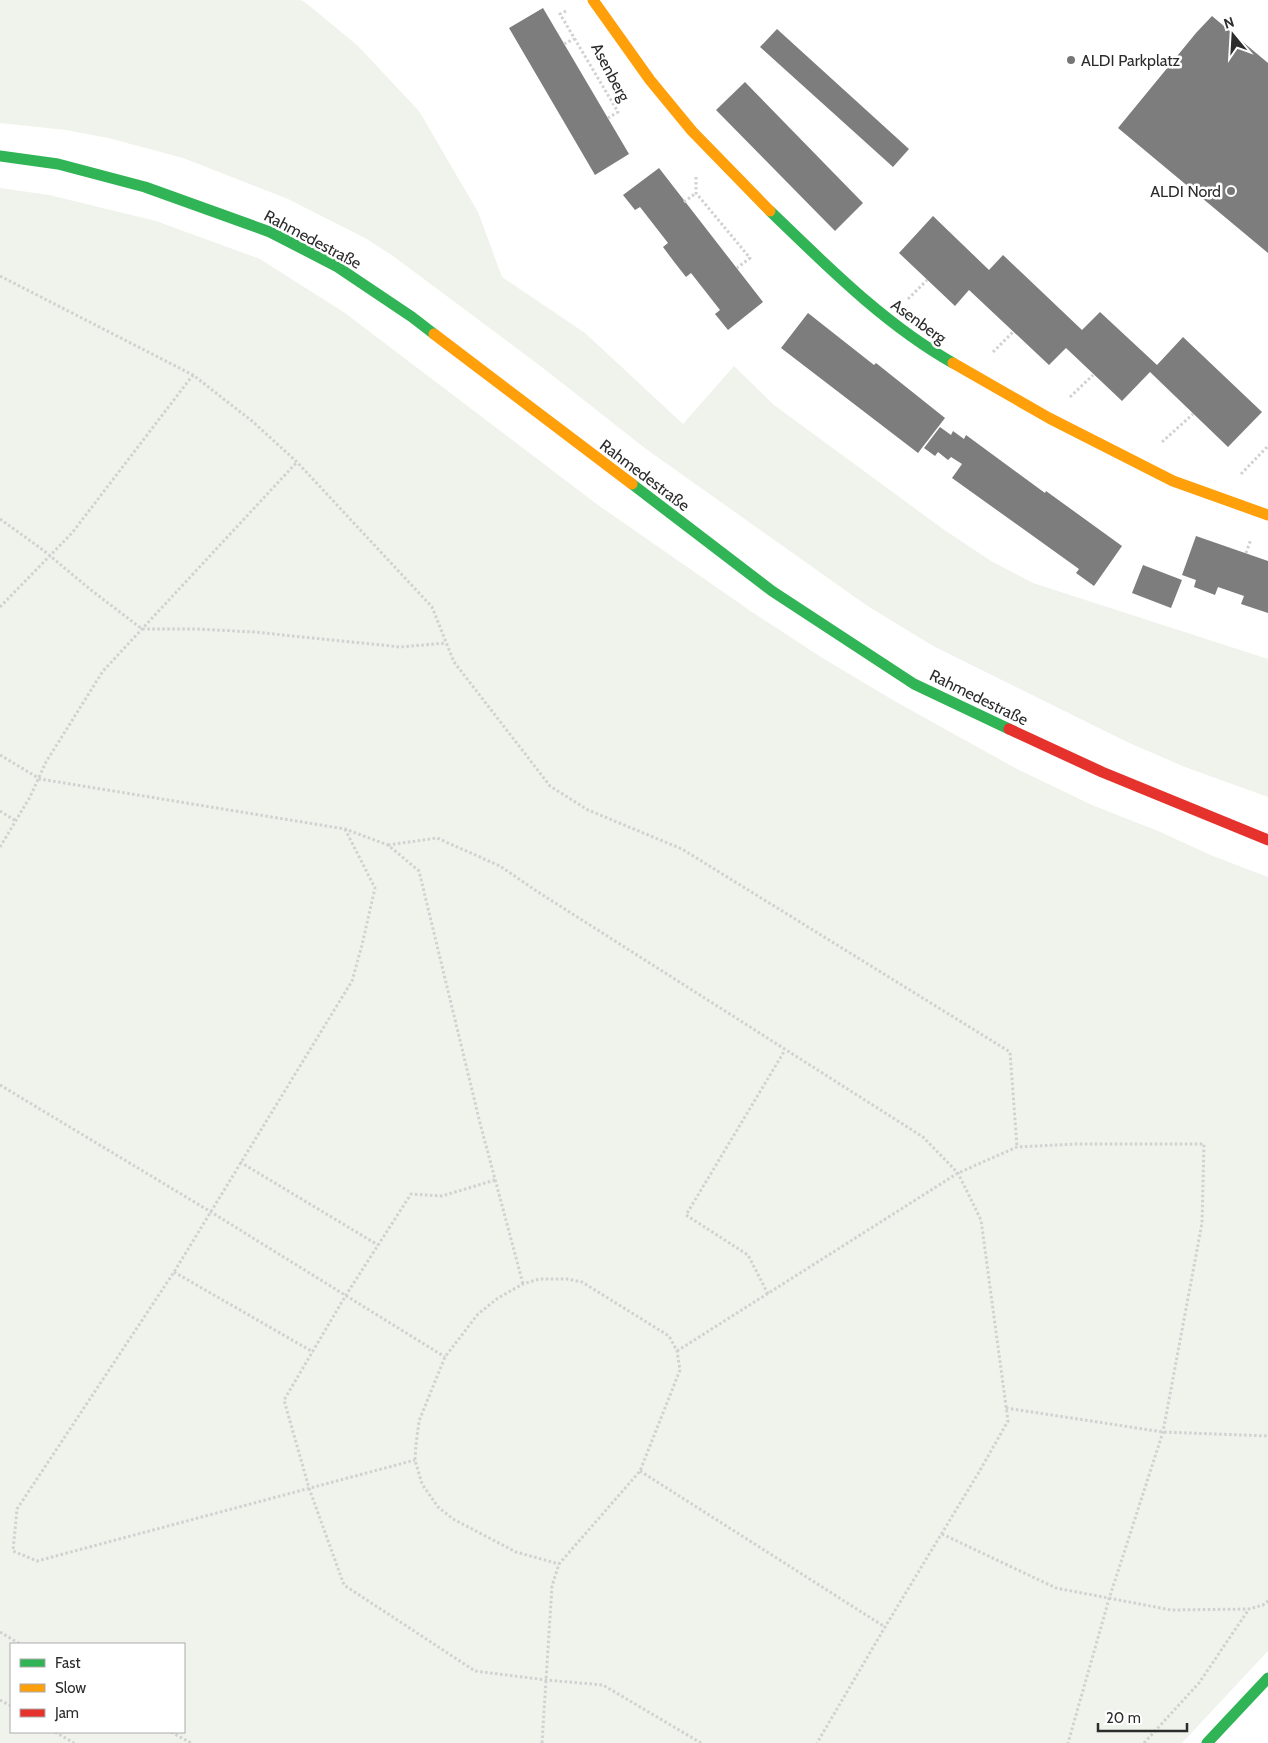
<svg xmlns="http://www.w3.org/2000/svg" width="1268" height="1743" font-family="Cabin,sans-serif">
<style>
.green{fill:#f0f3eb;fill-rule:evenodd}
.building{fill:#7d7d7d}
.lines{fill:none;stroke-linecap:round;stroke-linejoin:round}
.path{stroke:#d1d1d1;stroke-width:3;stroke-dasharray:2.5 2.5;stroke-linecap:butt}
.fast{stroke:#30b455;stroke-width:11}
.slow{stroke:#ff9f0a;stroke-width:11}
.jam{stroke:#e5322d;stroke-width:11}
.poi-dot{fill:#767676;stroke:#fff;stroke-width:2}
.labels{text-anchor:middle;stroke-width:5;stroke-linejoin:round;paint-order:stroke}
.poi-label{font-size:16px;fill:#2c2c2c;stroke:#fff;text-anchor:start}
.street-label{font-size:16px;fill:#2c2c2c;stroke:#fff}
</style>
<rect width="100%" height="100%" fill="#fff"/>
<path class="green" d="M 0,0 L 301,0 L 306,3 L 358,46 L 419,111 L 478,212 L 502,277 L 585,333 L 683,424 L 734,366 L 774,405 L 943,529 L 991,561 L 1033,583 L 1268,659 L 1268,797 L 1185,767 L 1127,742 L 933,646 L 866,605 L 646,449 L 543,368 L 393,256 L 365,238 L 288,199 L 183,158 L 108,138 L 66,130 L 0,123 Z
M 0,188 L 49,195 L 156,221 L 260,259 L 345,313 L 598,505 L 752,612 L 824,659 L 898,703 L 1017,769 L 1092,805 L 1158,831 L 1213,856 L 1268,877 L 1268,1651 L 1182,1743 L 0,1743 ZM 11,1644 L 184,1644 L 184,1732 L 11,1732 Z"/>
<path class="building" d="M 543,8 L 629,154 L 595,175 L 509,28 Z
M 1212,16 L 1268,63 L 1268,253 L 1118,128 L 1196,33 Z
M 777,29 L 909,149 L 893,167 L 760,47 Z
M 745,82 L 863,203 L 835,231 L 716,110 Z
M 659,168 L 763,302 L 728,330 L 715,314 L 720,310 L 691,273 L 686,277 L 675,263 L 663,247 L 668,243 L 640,207 L 635,210 L 623,195 Z
M 933,216 L 989,270 L 1003,255 L 1082,330 L 1100,312 L 1157,365 L 1183,337 L 1262,412 L 1228,447 L 1150,372 L 1122,401 L 1066,348 L 1049,365 L 969,290 L 955,306 L 899,253 Z
M 808,313 L 874,365 L 876,363 L 945,418 L 918,453 L 781,348 Z
M 940,427 L 951,435 L 953,431 L 964,439 L 966,435 L 1045,493 L 1046,491 L 1122,546 L 1094,586 L 1076,573 L 1079,569 L 952,478 L 962,464 L 951,457 L 948,460 L 938,452 L 935,456 L 924,448 Z
M 1196,536 L 1268,561 L 1268,613 L 1241,604 L 1244,596 L 1218,587 L 1215,595 L 1194,587 L 1196,580 L 1182,575 Z
M 1143,565 L 1182,580 L 1171,608 L 1132,593 Z"/>
<g class="lines">
<path class="path" d="M 566,11 L 560,14 L 618,112 L 608,118
M 564,44 L 574,39
M 696,177 L 696,193 L 750,258 L 737,268
M 684,202 L 696,193
M 0,276 L 193,375 L 252,421 L 297,462 L 432,607 L 454,662 L 550,786 L 588,810 L 682,849 L 1010,1052 L 1017,1147
M 908,299 L 927,280
M 993,352 L 1013,332
M 1070,397 L 1093,375
M 1162,442 L 1193,414
M 1241,474 L 1268,446
M 0,519 L 43,550 L 91,590 L 142,629 L 196,629 L 254,632 L 400,647 L 446,643
M 1246,553 L 1251,539
M 0,607 L 72,533 L 193,375
M 0,755 L 40,779 L 345,829 L 388,845 L 419,871 L 480,1123 L 523,1284
M 0,811 L 16,821
M 345,829 L 375,888 L 362,945 L 352,981 L 174,1272 L 17,1509 L 13,1551 L 37,1561 L 415,1460
M 388,845 L 437,838 L 500,866 L 538,892 L 923,1137 L 958,1173 L 981,1220 L 1008,1421 L 979,1472 L 885,1627 L 817,1743
M 0,847 L 30,797 L 46,762 L 103,671 L 297,462
M 0,1085 L 211,1212 L 445,1357
M 240,1162 L 378,1245
M 495,1180 L 442,1196 L 411,1194 L 346,1295 L 284,1400 L 309,1488 L 344,1585 L 475,1671 L 546,1680 L 603,1685 L 701,1743
M 174,1272 L 313,1352
M 768,1294 L 748,1255 L 686,1215 L 785,1050
M 677,1351 L 958,1173 L 1017,1147 L 1077,1144 L 1204,1144 L 1202,1223 L 1163,1432 L 1109,1599 L 1068,1743
M 1006,1408 L 1163,1432 L 1268,1436
M 640,1471 L 885,1627
M 942,1534 L 1056,1588 L 1171,1610 L 1249,1609 L 1263,1605 L 1268,1601
M 0,1632 L 20,1644
M 0,1700 L 11,1706
M 55,1732 L 74,1743
M 171,1732 L 191,1743
M 542,1743 L 552,1586 L 559,1564 L 640,1471 L 680,1370 L 677,1351 L 669,1336 L 582,1282 L 567,1279 L 539,1279 L 523,1284 L 498,1298 L 478,1314 L 445,1357 L 419,1421 L 416,1445 L 415,1460 L 422,1484 L 438,1507 L 453,1519 L 516,1552 L 559,1564
M 1144,1743 L 1199,1683 L 1249,1609"/>
<path class="fast" d="M 0,156 L 58,164 L 145,187 L 270,232 L 336,266 L 412,317 L 434,334
M 770,211 C 826,265 884,324 953,363
M 632,484 L 772,591 L 914,684 L 1009,729
M 1207,1743 L 1268,1678"/>
<path class="slow" d="M 593,0 L 650,80 L 692,131 L 770,211
M 434,334 L 632,484
M 953,363 L 1049,418 L 1173,481 L 1268,515"/>
<path class="jam" d="M 1009,729 L 1102,772 L 1268,840"/>
</g>
<g class="poi-dot">
<circle cx="1071" cy="60" r="5"/>
<circle cx="1231" cy="191" r="5"/>
</g>
<g class="labels">
<g class="poi-label">
<text x="1081" y="66">ALDI Parkplatz</text>
<text x="1221" y="197" text-anchor="end">ALDI Nord</text>
</g>
<g class="street-label">
<text transform="translate(611 72) rotate(62)" y="6">Asenberg</text>
<text transform="translate(313 239) rotate(28)" y="6">Rahmedestraße</text>
<text transform="translate(919 321) rotate(36)" y="6">Asenberg</text>
<text transform="translate(645 475) rotate(37)" y="6">Rahmedestraße</text>
<text transform="translate(979 697) rotate(26)" y="6">Rahmedestraße</text>
</g>
</g>
<rect x="10" y="1643" width="175" height="90" fill="#ffffff" stroke="#ababab"/>
<rect x="20" y="1659" width="25" height="8" fill="#30b455" stroke="#ababab"/>
<text x="55" y="1668" font-size="15" fill="#2c2c2c">Fast</text>
<rect x="20" y="1684" width="25" height="8" fill="#ff9f0a" stroke="#ababab"/>
<text x="55" y="1693" font-size="15" fill="#2c2c2c">Slow</text>
<rect x="20" y="1709" width="25" height="8" fill="#e5322d" stroke="#ababab"/>
<text x="55" y="1718" font-size="15" fill="#2c2c2c">Jam</text>
<g transform="translate(1233 35) rotate(342)" stroke="#ffffff" stroke-width="4" paint-order="stroke">
<path d="M0-4L9 19L0 12L-9 19Z" fill="#2c2c2c"/>
<text y="-8" font-size="14" font-weight="bold" text-anchor="middle" fill="#2c2c2c">N</text>
</g>
<path d="M1098 1723v8h89v-8" fill="none" stroke="#2c2c2c" stroke-width="2.5"/>
<text x="1106" y="1723" font-size="15" fill="#2c2c2c" stroke="#ffffff" stroke-width="4" paint-order="stroke">20 m</text>
</svg>
